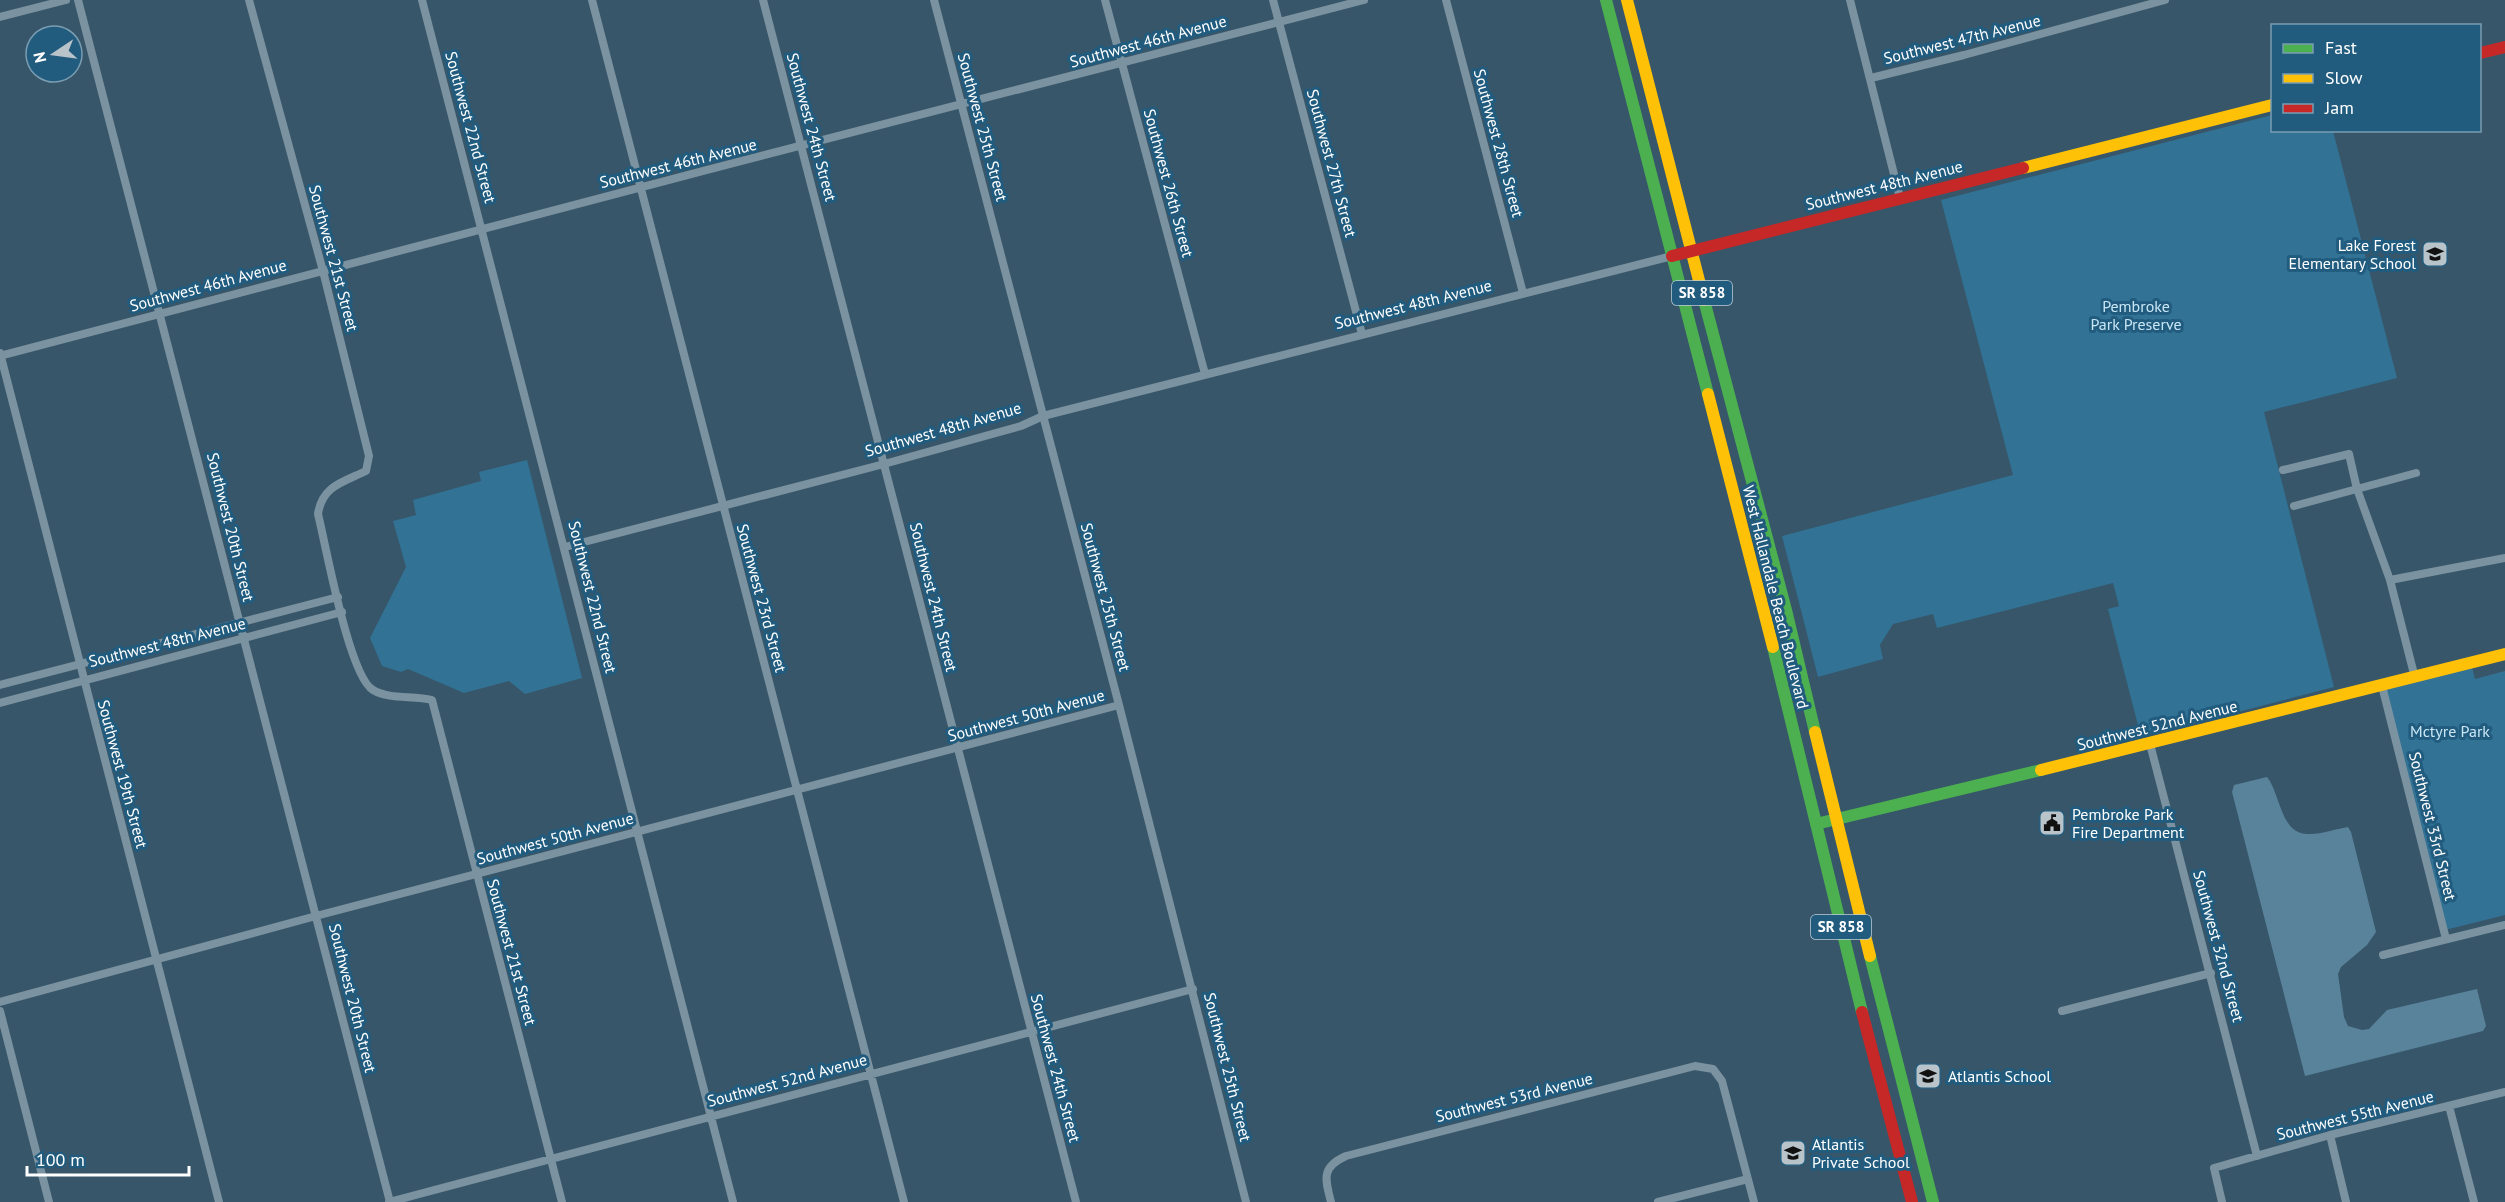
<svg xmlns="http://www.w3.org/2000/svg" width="2505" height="1202" font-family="'PT Sans',sans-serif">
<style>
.green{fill:#327294}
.water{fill:#59839b}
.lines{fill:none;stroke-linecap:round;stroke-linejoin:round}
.street{stroke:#7b92a0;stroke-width:8}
.fast{stroke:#4caf50;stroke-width:12}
.slow{stroke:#ffc107;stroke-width:12}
.jam{stroke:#c62828;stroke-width:12}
.labels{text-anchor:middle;stroke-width:6;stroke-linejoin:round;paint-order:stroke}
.shield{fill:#215c7f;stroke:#bcced9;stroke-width:1.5}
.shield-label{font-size:15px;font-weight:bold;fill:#fff}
.street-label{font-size:16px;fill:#fff;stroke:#215c7f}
.poi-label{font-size:16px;fill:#fff;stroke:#215c7f;text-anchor:start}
.park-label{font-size:16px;fill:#c9e6f5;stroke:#215c7f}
</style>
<rect width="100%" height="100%" fill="#375669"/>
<path class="green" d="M 2272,115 L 2272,130 L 2333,131 L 2397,378 L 2264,412 L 2334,687 L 2141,737 L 2108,609 L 2119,606 L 2113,583 L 1937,628 L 1933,614 L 1893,624 L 1880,645 L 1883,659 L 1818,677 L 1782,536 L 2013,475 L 1941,200 Z
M 527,460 L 582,678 L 525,694 L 509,681 L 464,693 L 408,669 L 401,672 L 382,666 L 370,638 L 406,567 L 393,521 L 416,515 L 413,500 L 481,481 L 479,472 Z
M 2472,667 L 2475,679 L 2505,671 L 2505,915 L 2445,930 L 2383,690 Z"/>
<path class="water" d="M 2267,777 C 2281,794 2280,836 2310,834 C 2323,834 2335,829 2348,827 L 2351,832 L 2376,932 L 2367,945 L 2341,967 L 2338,974 L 2344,1017 L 2348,1026 L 2362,1030 L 2369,1029 L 2387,1010 L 2477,989 L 2486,1026 L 2483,1031 L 2305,1076 L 2232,792 L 2234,785 Z"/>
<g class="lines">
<path class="street" d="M 78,0 L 390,1202
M 249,0 L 323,271 L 369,456 L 366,471 C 343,482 322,486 318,514 C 326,546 349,676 373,690 C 390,700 413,695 432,700 L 562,1202
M 422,0 L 733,1202
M 592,0 L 904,1202
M 763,0 L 1076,1202
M 934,0 L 1119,705 L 1246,1202
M 1105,0 L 1205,374
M 1273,0 L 1362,334
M 1446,0 L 1523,293
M 1850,0 L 1900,198
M 0,17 L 66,0
M 1871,78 L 1964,55 L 2165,0
M 0,353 L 219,1202
M 0,356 C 454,234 909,118 1364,0
M 2283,470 L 2349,454 L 2357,489 L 2390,580 L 2415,678
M 2294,506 L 2416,473
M 565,547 L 884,464 L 1021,426 L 1043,416 L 1672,256
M 2390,580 L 2505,558
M 0,685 L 338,597
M 2382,686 L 2446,939
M 0,703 L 342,612
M 2150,744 L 2257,1156
M 2383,955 L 2505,925
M 0,1002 L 316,916 L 1119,705
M 0,1011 L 49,1202
M 2062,1011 L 2211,973
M 2449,1106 L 2474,1202
M 2330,1135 L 2346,1202
M 389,1202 L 1193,989
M 1331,1202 C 1325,1179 1321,1167 1346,1156 L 1695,1066 L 1713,1069 L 1722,1081 L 1754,1202
M 1658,1202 L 1748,1179
M 2222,1202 L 2214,1168 L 2330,1135 L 2505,1092"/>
<path class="fast" d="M 1606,0 L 1708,394
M 1704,300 L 1786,610 L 1815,732
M 1773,647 L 1862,1012
M 1816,824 L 2041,770
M 1870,956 L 1933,1202"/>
<path class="slow" d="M 1627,0 L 1704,300
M 2023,168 L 2272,105
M 1708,394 L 1773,647
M 1815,732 L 1870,956
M 2041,770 L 2505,654"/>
<path class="jam" d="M 2480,53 L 2505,47
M 1672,256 L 2023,168
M 1862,1012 L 1912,1202"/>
</g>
<defs>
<g id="school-square" transform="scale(1.35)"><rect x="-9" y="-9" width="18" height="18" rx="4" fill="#b9c4ca" stroke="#215c7f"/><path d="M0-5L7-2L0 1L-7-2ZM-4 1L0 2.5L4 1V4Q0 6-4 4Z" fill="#111"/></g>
<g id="civic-square" transform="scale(1.35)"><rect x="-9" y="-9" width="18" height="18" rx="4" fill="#b9c4ca" stroke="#215c7f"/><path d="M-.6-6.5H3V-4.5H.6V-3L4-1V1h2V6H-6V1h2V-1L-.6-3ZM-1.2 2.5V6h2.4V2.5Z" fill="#111"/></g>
</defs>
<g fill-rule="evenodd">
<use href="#school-square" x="2435" y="254"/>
<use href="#civic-square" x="2052" y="823"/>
<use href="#school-square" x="1928" y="1076"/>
<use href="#school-square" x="1793" y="1153"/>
</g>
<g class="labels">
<g class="shield">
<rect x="1672" y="281" width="60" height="24" rx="4.5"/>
<rect x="1811" y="915" width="60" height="24" rx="4.5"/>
</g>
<g class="shield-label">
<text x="1702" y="298">SR 858</text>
<text x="1841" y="932">SR 858</text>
</g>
<g class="street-label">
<text transform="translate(1962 39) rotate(-14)" y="6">Southwest 47th Avenue</text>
<text transform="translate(1148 41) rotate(-15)" y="6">Southwest 46th Avenue</text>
<text transform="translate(471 127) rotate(75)" y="6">Southwest 22nd Street</text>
<text transform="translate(812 127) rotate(75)" y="6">Southwest 24th Street</text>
<text transform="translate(983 127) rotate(75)" y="6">Southwest 25th Street</text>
<text transform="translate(1499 143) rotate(75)" y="6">Southwest 28th Street</text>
<text transform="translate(678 163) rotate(-14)" y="6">Southwest 46th Avenue</text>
<text transform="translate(1332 163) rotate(75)" y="6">Southwest 27th Street</text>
<text transform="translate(1169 183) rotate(75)" y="6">Southwest 26th Street</text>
<text transform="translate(1884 185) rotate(-14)" y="6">Southwest 48th Avenue</text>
<text transform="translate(334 258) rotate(75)" y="6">Southwest 21st Street</text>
<text transform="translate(208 285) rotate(-15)" y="6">Southwest 46th Avenue</text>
<text transform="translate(1413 304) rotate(-14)" y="6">Southwest 48th Avenue</text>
<text transform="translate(943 429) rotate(-16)" y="6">Southwest 48th Avenue</text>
<text transform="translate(231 527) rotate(76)" y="6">Southwest 20th Street</text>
<text transform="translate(593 597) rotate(76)" y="6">Southwest 22nd Street</text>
<text transform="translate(934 597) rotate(76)" y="6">Southwest 24th Street</text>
<text transform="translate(1106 597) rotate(75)" y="6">Southwest 25th Street</text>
<text transform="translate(1776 597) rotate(76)" y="6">West Hallandale Beach Boulevard</text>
<text transform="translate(762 598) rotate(75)" y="6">Southwest 23rd Street</text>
<text transform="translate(167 642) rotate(-14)" y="6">Southwest 48th Avenue</text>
<text transform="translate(1026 715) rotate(-15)" y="6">Southwest 50th Avenue</text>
<text transform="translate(2157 725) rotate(-14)" y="6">Southwest 52nd Avenue</text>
<text transform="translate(123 774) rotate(75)" y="6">Southwest 19th Street</text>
<text transform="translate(2433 826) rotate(76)" y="6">Southwest 33rd Street</text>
<text transform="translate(555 838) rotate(-15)" y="6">Southwest 50th Avenue</text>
<text transform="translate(2219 946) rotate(75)" y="6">Southwest 32nd Street</text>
<text transform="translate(512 952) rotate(75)" y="6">Southwest 21st Street</text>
<text transform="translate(353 998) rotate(76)" y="6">Southwest 20th Street</text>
<text transform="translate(1228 1067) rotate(76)" y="6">Southwest 25th Street</text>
<text transform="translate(1056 1068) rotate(75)" y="6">Southwest 24th Street</text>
<text transform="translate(787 1080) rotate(-15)" y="6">Southwest 52nd Avenue</text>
<text transform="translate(1514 1097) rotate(-14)" y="6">Southwest 53rd Avenue</text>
<text transform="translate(2355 1115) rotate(-14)" y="6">Southwest 55th Avenue</text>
</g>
<g class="poi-label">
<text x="2416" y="251" text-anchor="end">Lake Forest<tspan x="2416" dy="18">Elementary School</tspan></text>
<text x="2072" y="820">Pembroke Park<tspan x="2072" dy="18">Fire Department</tspan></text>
<text x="1948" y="1082">Atlantis School</text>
<text x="1812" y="1150">Atlantis<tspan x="1812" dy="18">Private School</tspan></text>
</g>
<g class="park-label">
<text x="2136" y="312">Pembroke<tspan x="2136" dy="18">Park Preserve</tspan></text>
<text x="2450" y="737">Mctyre Park</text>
</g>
</g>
<rect x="2271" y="24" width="210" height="108" fill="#215c7f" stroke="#7a9db2" stroke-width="1.5"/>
<rect x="2283" y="44" width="30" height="9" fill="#4caf50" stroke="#7a9db2" stroke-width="1.5"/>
<text x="2325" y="54" font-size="18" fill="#ffffff">Fast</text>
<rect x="2283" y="74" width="30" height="9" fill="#ffc107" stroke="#7a9db2" stroke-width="1.5"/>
<text x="2325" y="84" font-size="18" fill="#ffffff">Slow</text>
<rect x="2283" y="104" width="30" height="9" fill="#c62828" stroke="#7a9db2" stroke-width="1.5"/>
<text x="2325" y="114" font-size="18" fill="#ffffff">Jam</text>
<g transform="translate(54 54) rotate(257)"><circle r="28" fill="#215c7f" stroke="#7a9db2" stroke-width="1.5"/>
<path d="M0-4.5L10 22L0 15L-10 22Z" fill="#b9c4ca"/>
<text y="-9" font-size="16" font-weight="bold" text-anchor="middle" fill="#ffffff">N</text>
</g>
<path d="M27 1166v9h162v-9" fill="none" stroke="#ffffff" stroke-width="3"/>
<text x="36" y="1166" font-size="18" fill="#ffffff" stroke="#215c7f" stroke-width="4.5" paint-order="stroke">100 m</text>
</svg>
